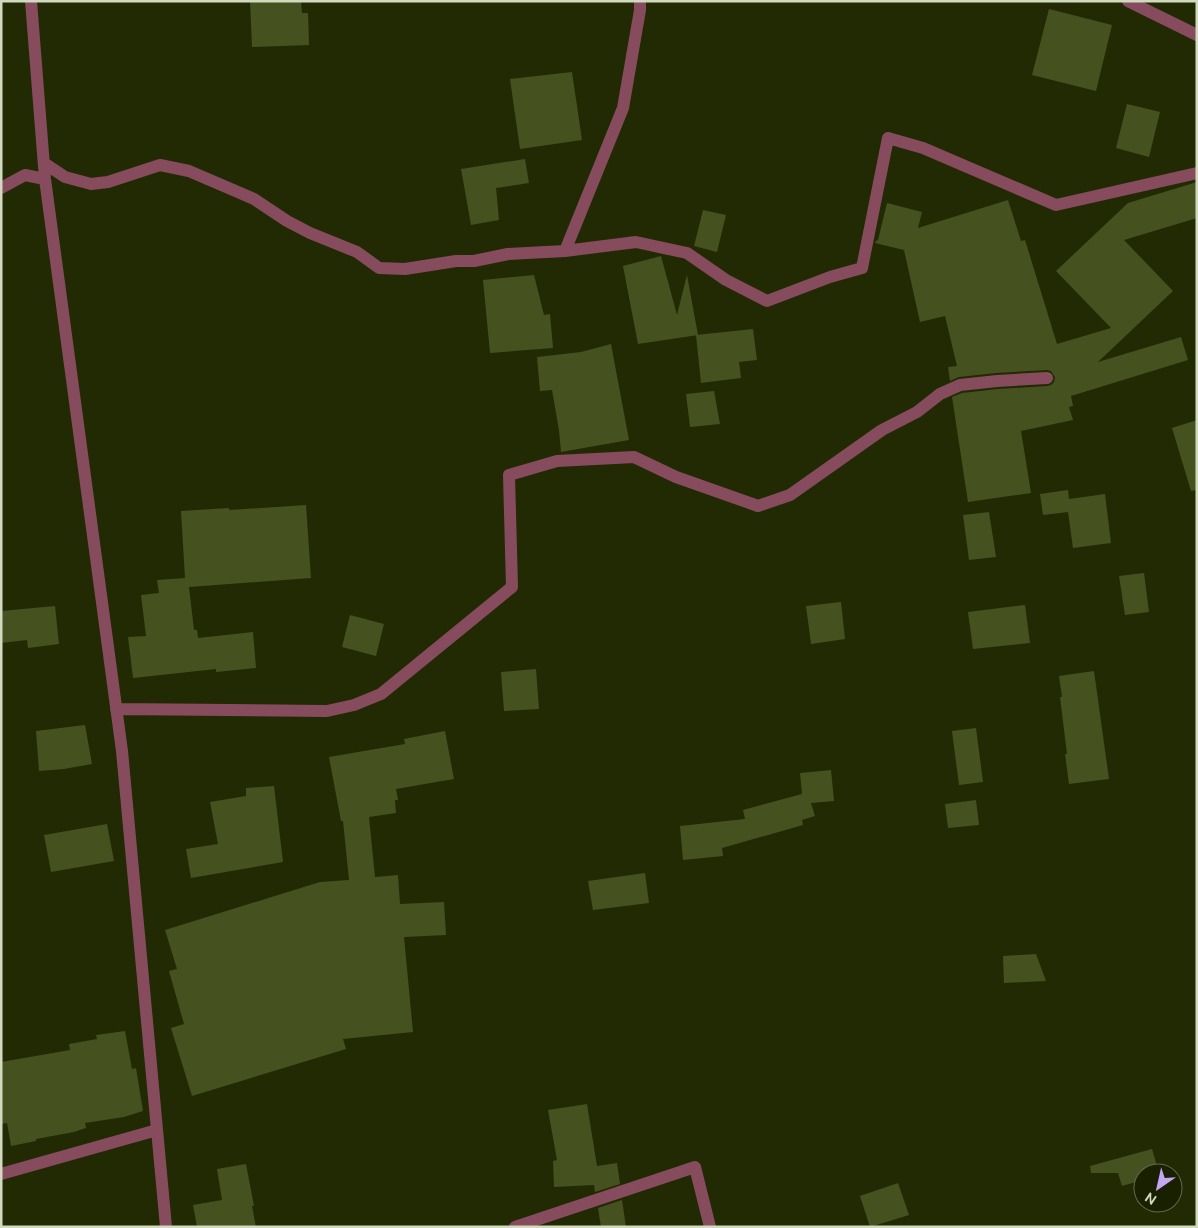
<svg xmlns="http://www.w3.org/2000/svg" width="1198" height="1228" font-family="Ubuntu,sans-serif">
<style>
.building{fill:#465120}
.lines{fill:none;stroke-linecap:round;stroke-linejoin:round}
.minor{stroke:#864c5d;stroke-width:12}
</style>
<rect width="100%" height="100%" fill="#222a04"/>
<path class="building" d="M 250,1 L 301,1 L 302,13 L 308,13 L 309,45 L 252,47 Z
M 1049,9 L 1112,25 L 1096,91 L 1032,75 Z
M 572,72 L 582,140 L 520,149 L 510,79 Z
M 1127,104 L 1160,112 L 1149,157 L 1116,148 Z
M 525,159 L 529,183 L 496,188 L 499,220 L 471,225 L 461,169 Z
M 1197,182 L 1197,218 L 1124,240 L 1173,291 L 1098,362 L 1181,337 L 1188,360 L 1071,396 L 1073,406 L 1069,407 L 1073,420 L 1021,431 L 1031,493 L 968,502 L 952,397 L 962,393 L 998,389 L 1047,386 L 1051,385 L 1054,382 L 1055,377 L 1051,371 L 1047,370 L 996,373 L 959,377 L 950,381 L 948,367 L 957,366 L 945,316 L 920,322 L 904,250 L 875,243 L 876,241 L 878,240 L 887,203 L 922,212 L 918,228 L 1008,200 L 1021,241 L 1025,240 L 1057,344 L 1111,328 L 1056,271 L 1128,203 Z
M 703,210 L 726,215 L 717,252 L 694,246 Z
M 661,256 L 677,315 L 687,275 L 698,335 L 638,344 L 623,266 Z
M 534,275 L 544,315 L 550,314 L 553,348 L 490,353 L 483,280 Z
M 753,329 L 757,360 L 739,362 L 741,378 L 701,383 L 696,335 Z
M 611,344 L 629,440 L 561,452 L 559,430 L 552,390 L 540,391 L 537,357 L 581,352 Z
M 714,391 L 720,424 L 690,427 L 686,394 Z
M 1197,420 L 1197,490 L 1191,491 L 1172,428 Z
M 1068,490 L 1069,499 L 1105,494 L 1111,543 L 1073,548 L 1068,512 L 1043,515 L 1040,494 Z
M 306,505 L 311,578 L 189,587 L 194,630 L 197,630 L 198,638 L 253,632 L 256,668 L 216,672 L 216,669 L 133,678 L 128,637 L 146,636 L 141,595 L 159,593 L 157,580 L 185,578 L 181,511 L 229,508 L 229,510 Z
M 989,512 L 996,557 L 969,560 L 963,515 Z
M 1144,573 L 1149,612 L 1125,615 L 1119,576 Z
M 841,602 L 845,639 L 811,644 L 806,606 Z
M 1025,605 L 1030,643 L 973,649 L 968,612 Z
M 55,606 L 59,644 L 28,648 L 27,640 L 1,643 L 1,611 Z
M 350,615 L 384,624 L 376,656 L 342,647 Z
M 536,669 L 539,709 L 504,711 L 501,672 Z
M 1094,671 L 1109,779 L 1069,784 L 1065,754 L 1067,754 L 1060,697 L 1062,697 L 1059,676 Z
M 85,725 L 92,764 L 64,769 L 39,771 L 36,731 Z
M 976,728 L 983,782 L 959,785 L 952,731 Z
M 445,731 L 454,779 L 396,789 L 398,800 L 395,800 L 396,813 L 369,817 L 375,877 L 398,875 L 400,904 L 444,902 L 446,935 L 404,937 L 413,1032 L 343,1039 L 346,1049 L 192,1096 L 171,1028 L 184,1024 L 169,971 L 177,969 L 165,930 L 320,882 L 349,880 L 343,821 L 341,821 L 329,757 L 405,744 L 404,739 Z
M 831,770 L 834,801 L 811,803 L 815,816 L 802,820 L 803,825 L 722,848 L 723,856 L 683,860 L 680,826 L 745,819 L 743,810 L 802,794 L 800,773 Z
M 274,786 L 283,862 L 191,878 L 186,849 L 218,844 L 210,802 L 246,796 L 246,788 Z
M 976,800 L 979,825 L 948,828 L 945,804 Z
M 107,824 L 114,861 L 51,872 L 44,835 Z
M 645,873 L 649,903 L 593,910 L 588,881 Z
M 1036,954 L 1046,981 L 1004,983 L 1003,956 Z
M 125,1031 L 132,1069 L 136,1068 L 143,1111 L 124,1117 L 85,1123 L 86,1128 L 74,1132 L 36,1139 L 36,1141 L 11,1146 L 7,1123 L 1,1124 L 1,1062 L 70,1050 L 69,1044 L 97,1039 L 96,1035 Z
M 587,1104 L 597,1166 L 617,1163 L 620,1184 L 595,1192 L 594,1185 L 554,1187 L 553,1161 L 557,1160 L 548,1110 Z
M 1152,1149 L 1159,1173 L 1143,1173 L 1143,1180 L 1122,1186 L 1118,1173 L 1091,1173 L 1090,1166 Z
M 246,1164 L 254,1206 L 252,1206 L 256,1227 L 197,1227 L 193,1205 L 222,1200 L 217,1169 Z
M 898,1183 L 909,1215 L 870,1227 L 860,1196 Z
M 622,1200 L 626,1227 L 601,1227 L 598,1208 Z"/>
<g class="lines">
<path class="minor" d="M 31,1 L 45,179 L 122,751 L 166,1227
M 1128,1 L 1197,35
M 44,163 L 65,177 L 91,184 L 108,182 L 160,165 L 189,171 L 254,199 L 287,221 L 310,233 L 357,252 L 379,268 L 405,269 L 456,261 L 474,261 L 508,254 L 565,251 L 636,242 L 687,253 L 726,280 L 767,301 L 830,277 L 862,268 L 888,138 L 923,148 L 1056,205 L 1197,173
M 1,188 L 25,175 L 45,179
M 565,251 L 623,108 L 640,10 L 640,1
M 116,709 L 327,711 L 354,705 L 381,694 L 512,587 L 509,475 L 557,461 L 634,457 L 676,477 L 758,506 L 790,495 L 882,430 L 917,412 L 940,394 L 960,385 L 997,381 L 1047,378
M 1,1174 L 157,1130
M 515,1227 L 695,1167 L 710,1227"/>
</g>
<rect width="1198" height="1228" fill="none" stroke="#d1d9bf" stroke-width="5"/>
<g transform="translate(1158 1188) rotate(214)"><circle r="24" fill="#192000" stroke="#636a4c"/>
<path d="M0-4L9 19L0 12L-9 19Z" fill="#c3a7f2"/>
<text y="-8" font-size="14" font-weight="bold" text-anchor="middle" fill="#d1d9bf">N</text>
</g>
</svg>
